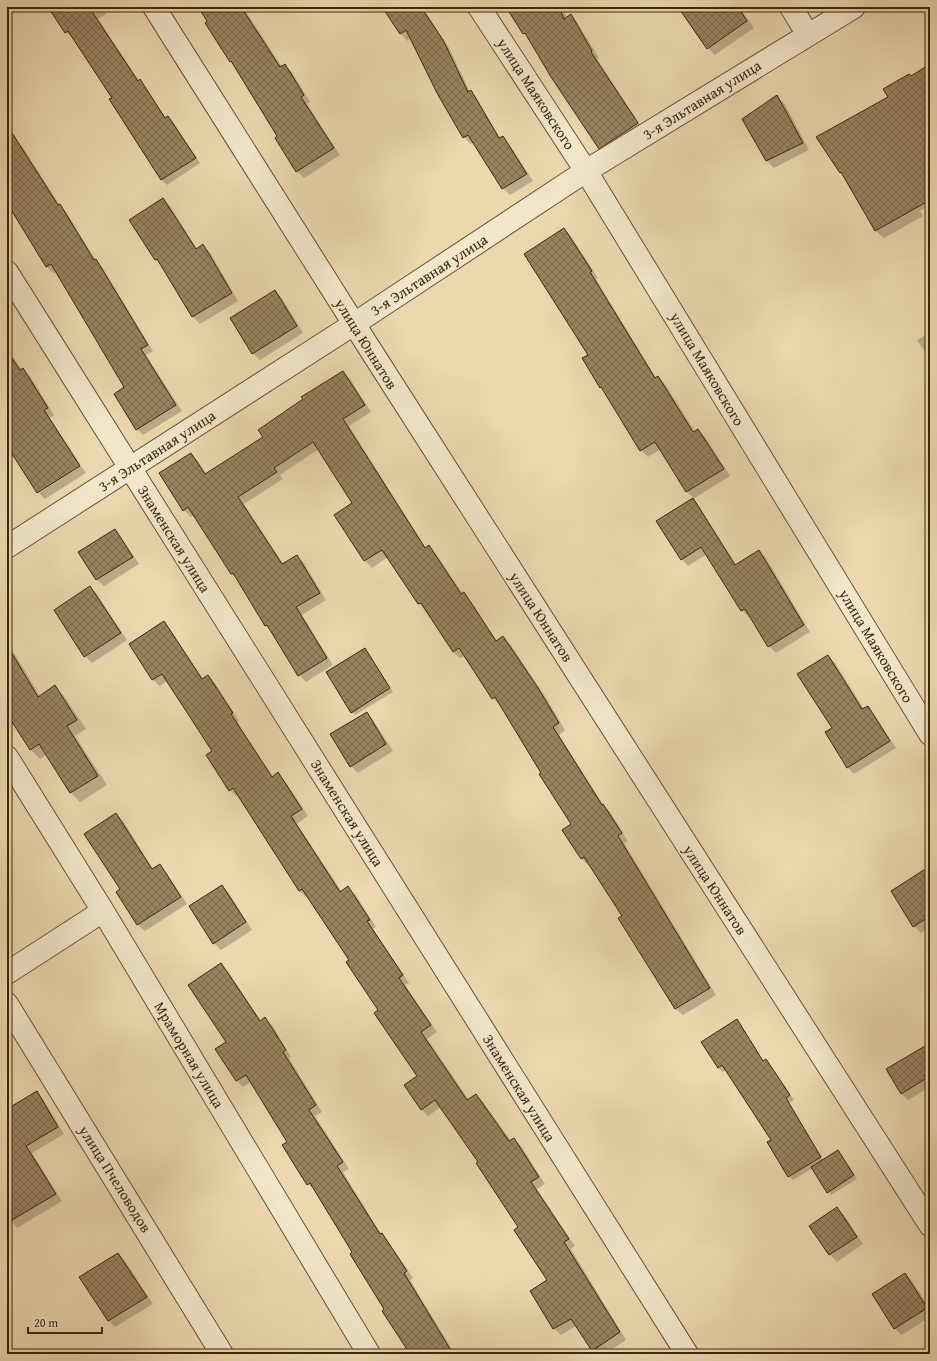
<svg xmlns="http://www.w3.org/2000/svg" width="937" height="1361" font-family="'Gentium Book Plus',serif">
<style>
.shadow{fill:#0003}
.building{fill:url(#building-cross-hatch);stroke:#3e270c}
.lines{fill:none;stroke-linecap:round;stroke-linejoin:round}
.minor-casing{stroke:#695335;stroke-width:24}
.minor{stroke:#f2e6cb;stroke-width:22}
.labels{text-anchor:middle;stroke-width:3.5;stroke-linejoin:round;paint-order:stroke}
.street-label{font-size:15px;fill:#3e270c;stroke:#f2e6cb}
</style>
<defs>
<pattern id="building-cross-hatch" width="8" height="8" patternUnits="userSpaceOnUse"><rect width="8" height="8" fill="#988361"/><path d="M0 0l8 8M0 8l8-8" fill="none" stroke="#7d6b4e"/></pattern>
</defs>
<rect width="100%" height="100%" fill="#ebd8af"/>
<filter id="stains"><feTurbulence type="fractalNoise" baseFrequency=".005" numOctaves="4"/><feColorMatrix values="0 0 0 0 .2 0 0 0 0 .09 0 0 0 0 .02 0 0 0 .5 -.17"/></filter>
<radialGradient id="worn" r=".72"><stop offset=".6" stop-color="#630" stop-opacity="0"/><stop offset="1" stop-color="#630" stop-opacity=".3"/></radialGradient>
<path class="shadow" d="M 49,7 L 101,7 L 106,14 L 98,19 L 139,81 L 144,86 L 166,118 L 168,117 L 173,122 L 200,163 L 167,185 L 162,180 L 110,100 L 113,98 L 72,36 L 71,37 L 66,32 Z
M 199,7 L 243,7 L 282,67 L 285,65 L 292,72 L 310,102 L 307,104 L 340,155 L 304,178 L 297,171 L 278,137 Z
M 384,7 L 422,7 L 449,48 L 470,92 L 477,99 L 500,138 L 502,137 L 509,144 L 533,181 L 510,195 L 503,188 L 474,142 L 471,144 L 464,137 L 411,38 L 407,41 L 401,34 Z
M 508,7 L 562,7 L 567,18 L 571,16 L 577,22 L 599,58 L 597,59 L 644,131 L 606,155 L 600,148 L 531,40 L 524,33 Z
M 684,7 L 739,7 L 754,28 L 715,55 L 708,48 Z
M 930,65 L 930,205 L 920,211 L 923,216 L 884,238 L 876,231 L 845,177 L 840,173 L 890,97 L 911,77 Z
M 777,97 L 784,103 L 809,150 L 774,168 L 767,161 L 744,119 Z
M 7,126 L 23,148 L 61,207 L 66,212 L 97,262 L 102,267 L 153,351 L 146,355 L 182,411 L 143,435 L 137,429 L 125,387 L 56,271 L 53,273 L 47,267 L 7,201 Z
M 163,199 L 170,206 L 197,249 L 203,246 L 210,252 L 238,301 L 200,324 L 193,317 L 163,266 L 156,260 L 130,221 Z
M 564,229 L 571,236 L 598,278 L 596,279 L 656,378 L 658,377 L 665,384 L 695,432 L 698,430 L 705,437 L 730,476 L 693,499 L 699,506 L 737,566 L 759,551 L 766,558 L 810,632 L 776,653 L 769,646 L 750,616 L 749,617 L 742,610 L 707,554 L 688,566 L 682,559 L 658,521 L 694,498 L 687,492 L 661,449 L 648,457 L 641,450 L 607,393 L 601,387 L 589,355 Z
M 275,291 L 282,298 L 303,333 L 260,360 L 253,353 Z
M 930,333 L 930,359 L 917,340 Z
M 7,348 L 22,370 L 23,370 L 30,376 L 54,415 L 50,418 L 80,464 L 38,491 L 38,492 L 7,443 Z
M 343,372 L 350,379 L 371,412 L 349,426 L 426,548 L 429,547 L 436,554 L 463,594 L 470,600 L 497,641 L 503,638 L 510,644 L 545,696 L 565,730 L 559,735 L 604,806 L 610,812 L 628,841 L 624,843 L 716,995 L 683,1015 L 676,1009 L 623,916 L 590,864 L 588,865 L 581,858 L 572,825 L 501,704 L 500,705 L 493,698 L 465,656 L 460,658 L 453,652 L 388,557 L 372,568 L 365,561 L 336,515 L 353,504 L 319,449 L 280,475 L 283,479 L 244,504 L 284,565 L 297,556 L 304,563 L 326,600 L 302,615 L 333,665 L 306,682 L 299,675 L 273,633 L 266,626 L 239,580 L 231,574 L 194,515 L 191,517 L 184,510 L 191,454 L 198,461 L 206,474 L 265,437 Z
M 81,466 L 86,473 L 45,499 L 39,493 Z
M 114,530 L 121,537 L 139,564 L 104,586 L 97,580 L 79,552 Z
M 90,587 L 97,594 L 127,640 L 92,663 L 85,656 Z
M 164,622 L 170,629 L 203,679 L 208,676 L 215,683 L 239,721 L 237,722 L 273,777 L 278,774 L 285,781 L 308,816 L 297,824 L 342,892 L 348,888 L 355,894 L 376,927 L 373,929 L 409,983 L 405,985 L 437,1032 L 427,1039 L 469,1100 L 476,1095 L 483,1102 L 511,1141 L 514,1139 L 521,1146 L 545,1184 L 537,1189 L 575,1246 L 571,1249 L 626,1340 L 605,1354 L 596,1354 L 576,1326 L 561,1335 L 554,1328 L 531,1291 L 548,1280 L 520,1227 L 479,1162 L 441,1107 L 428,1116 L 421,1109 L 419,1076 L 350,960 L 308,896 L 306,897 L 299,891 L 238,796 L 237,797 L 230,790 L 213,752 L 167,681 L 160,686 L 153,680 L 130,645 Z
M 7,644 L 16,656 L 40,696 L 55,687 L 64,696 L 86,729 L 75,736 L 107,785 L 80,802 L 71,793 L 47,754 L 40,759 L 31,750 L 7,712 Z
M 365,649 L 393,692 L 355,715 L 352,712 Z
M 828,656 L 835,663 L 864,709 L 867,707 L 874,714 L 896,748 L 854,774 L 847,767 L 833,729 Z
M 366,713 L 373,720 L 393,751 L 358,773 L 351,766 Z
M 116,814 L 123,821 L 153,869 L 159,865 L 166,872 L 187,904 L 145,931 L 138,925 L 117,892 L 121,889 Z
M 930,867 L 930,927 L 921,933 L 914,926 L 892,891 Z
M 222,886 L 229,893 L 252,930 L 221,950 L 214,943 Z
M 221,965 L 228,971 L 261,1021 L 265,1019 L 272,1025 L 291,1057 L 289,1058 L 322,1112 L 315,1116 L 349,1169 L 343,1172 L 381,1234 L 388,1241 L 413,1278 L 410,1280 L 455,1354 L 411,1354 L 353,1253 L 315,1190 L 308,1184 L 288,1142 L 251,1082 L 243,1087 L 237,1081 L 227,1043 Z
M 737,1021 L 741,1025 L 764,1062 L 766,1061 L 770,1065 L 794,1100 L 789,1103 L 823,1160 L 838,1151 L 857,1179 L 831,1195 L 813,1168 L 793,1180 L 789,1176 L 773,1140 L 726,1070 L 723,1072 L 718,1068 L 702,1042 Z
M 930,1054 L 930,1087 L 908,1100 L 902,1094 Z
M 36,1092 L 43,1099 L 64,1134 L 32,1153 L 62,1201 L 17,1228 L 7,1215 L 7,1110 Z
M 837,1208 L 844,1215 L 863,1244 L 837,1262 L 830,1255 L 810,1226 Z
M 118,1254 L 125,1261 L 153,1304 L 115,1327 L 108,1320 Z
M 905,1274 L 912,1281 L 930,1309 L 930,1317 L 902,1335 L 895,1329 L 873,1294 Z"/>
<path class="building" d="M 48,7 L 89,7 L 138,81 L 140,79 L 165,118 L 168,116 L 196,158 L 161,180 L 109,99 L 112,98 L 68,31 L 65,33 Z
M 198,7 L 241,7 L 280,67 L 285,64 L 304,95 L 301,97 L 334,148 L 296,172 L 275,138 L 277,136 L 231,61 L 230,62 L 205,23 L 207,21 Z
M 382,7 L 421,7 L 443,40 L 468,92 L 471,90 L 499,138 L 503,136 L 527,174 L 502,189 L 468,135 L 463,138 L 437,93 L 406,30 L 400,34 Z
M 506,7 L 559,7 L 564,19 L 571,14 L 592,51 L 591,52 L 638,123 L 599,149 L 551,77 L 525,33 L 523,34 Z
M 678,7 L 738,7 L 747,21 L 707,49 Z
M 930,64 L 930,200 L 875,231 L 841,172 L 840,173 L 816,137 L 888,97 L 883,89 L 909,74 L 911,76 Z
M 777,95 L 803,143 L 766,161 L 742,119 Z
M 7,125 L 58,205 L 60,204 L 94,260 L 96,259 L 148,345 L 141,349 L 176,405 L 136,430 L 114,394 L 124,387 L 51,264 L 46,267 L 7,203 Z
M 163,198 L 196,249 L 203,244 L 232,293 L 192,317 L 157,259 L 155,260 L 129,220 Z
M 564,228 L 592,271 L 590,272 L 655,378 L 658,376 L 693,432 L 698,429 L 724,469 L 686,492 L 655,442 L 640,451 L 601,387 L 600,388 L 582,358 L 588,355 L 524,254 Z
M 275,290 L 297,326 L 252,354 L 230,318 Z
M 7,351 L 20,370 L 23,368 L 48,408 L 44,410 L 80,466 L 37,493 L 7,446 Z
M 343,371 L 365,405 L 343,419 L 425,548 L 429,545 L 461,594 L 464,592 L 496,641 L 503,636 L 538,688 L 559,723 L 553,727 L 602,805 L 603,804 L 622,833 L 618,836 L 710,988 L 675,1009 L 618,918 L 622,916 L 584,857 L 581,859 L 562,830 L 571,824 L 539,774 L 541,773 L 495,697 L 492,699 L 459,648 L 453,652 L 421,603 L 418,604 L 382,550 L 364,561 L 334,515 L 352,503 L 313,442 L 274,468 L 277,472 L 238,497 L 282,564 L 297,555 L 320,593 L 296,607 L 327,658 L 298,676 L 267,625 L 265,626 L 233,573 L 231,574 L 188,507 L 183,511 L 159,473 L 191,453 L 205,474 L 263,437 L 258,430 L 303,399 L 301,397 Z
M 693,498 L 735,565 L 759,550 L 804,625 L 768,647 L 745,609 L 741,611 L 701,547 L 681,560 L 656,521 Z
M 115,529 L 133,557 L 96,580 L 78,552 Z
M 90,586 L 121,633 L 84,657 L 54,610 Z
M 164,621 L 202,679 L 208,675 L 233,713 L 231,714 L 272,777 L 278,772 L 302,809 L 291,816 L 340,892 L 348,886 L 370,920 L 367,921 L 403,975 L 399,978 L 431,1025 L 421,1032 L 467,1100 L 476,1094 L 509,1141 L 514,1138 L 539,1177 L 531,1182 L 569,1239 L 564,1242 L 620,1332 L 592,1351 L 571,1319 L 553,1329 L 530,1291 L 547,1280 L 514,1230 L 518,1227 L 476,1163 L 478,1162 L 435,1100 L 421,1110 L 404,1085 L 417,1076 L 374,1013 L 378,1010 L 346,962 L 349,960 L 302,889 L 299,891 L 233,788 L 229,791 L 206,755 L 212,751 L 162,674 L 152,680 L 129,644 Z
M 7,645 L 38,697 L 55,685 L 77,720 L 67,726 L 98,776 L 70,793 L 39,744 L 30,750 L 7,714 Z
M 365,648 L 390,688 L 351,713 L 326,672 Z
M 828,655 L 862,709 L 868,706 L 890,741 L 847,768 L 825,732 L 832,728 L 797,674 Z
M 367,712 L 386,744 L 350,767 L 330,734 Z
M 116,813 L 152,869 L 160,864 L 181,897 L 137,925 L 116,892 L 120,889 L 84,834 Z
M 930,866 L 930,916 L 913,927 L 891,891 Z
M 222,885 L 246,922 L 213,944 L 189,906 Z
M 221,963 L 260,1021 L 265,1017 L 286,1050 L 283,1052 L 316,1105 L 309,1110 L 343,1162 L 337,1166 L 380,1234 L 382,1233 L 407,1271 L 404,1273 L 453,1354 L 410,1354 L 382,1311 L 384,1309 L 350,1254 L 352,1252 L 310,1183 L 307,1185 L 282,1145 L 287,1142 L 246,1075 L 236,1081 L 215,1049 L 226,1042 L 188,985 Z
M 737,1019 L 763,1061 L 766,1059 L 790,1095 L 786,1098 L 821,1157 L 788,1177 L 767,1142 L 771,1140 L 722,1065 L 718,1068 L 701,1042 Z
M 930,1043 L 930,1076 L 901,1094 L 886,1069 Z
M 37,1091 L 58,1127 L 26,1146 L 56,1194 L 7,1223 L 7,1109 Z
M 838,1150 L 854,1175 L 827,1193 L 811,1167 Z
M 837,1207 L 857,1237 L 829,1255 L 809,1226 Z
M 118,1253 L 147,1297 L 108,1321 L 79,1277 Z
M 905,1273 L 927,1308 L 894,1329 L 872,1294 Z"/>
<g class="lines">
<g class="minor-casing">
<path id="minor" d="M 154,7 L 354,324 L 930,1225
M 479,7 L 586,171 L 930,734
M 791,7 L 808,35
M 7,272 L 687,1354
M 7,547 L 354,324 L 586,171 L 854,7
M 7,757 L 103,911 L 369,1354
M 7,973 L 103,911
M 7,1004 L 222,1354"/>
</g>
<use href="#minor" class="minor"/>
</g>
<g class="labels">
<g class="street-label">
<text transform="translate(536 94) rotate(57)" y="5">улица Маяковского</text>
<text transform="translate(702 100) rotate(-32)" y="5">3-я Эльтавная улица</text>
<text transform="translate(429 275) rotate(-33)" y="5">3-я Эльтавная улица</text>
<text transform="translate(366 344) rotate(58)" y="5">улица Юннатов</text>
<text transform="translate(707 369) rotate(59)" y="5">улица Маяковского</text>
<text transform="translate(157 451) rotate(-33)" y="5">3-я Эльтавная улица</text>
<text transform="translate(174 539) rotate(58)" y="5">Знаменская улица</text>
<text transform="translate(541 617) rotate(57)" y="5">улица Юннатов</text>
<text transform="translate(876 646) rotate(59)" y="5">улица Маяковского</text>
<text transform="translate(347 813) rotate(58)" y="5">Знаменская улица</text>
<text transform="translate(715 890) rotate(57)" y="5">улица Юннатов</text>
<text transform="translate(189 1055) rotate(59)" y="5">Мраморная улица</text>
<text transform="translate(519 1088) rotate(58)" y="5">Знаменская улица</text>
<text transform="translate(115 1179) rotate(58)" y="5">улица Пчеловодов</text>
</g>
</g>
<rect width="937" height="1361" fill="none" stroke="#ebd8af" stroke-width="24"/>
<rect x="8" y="8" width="921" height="1345" fill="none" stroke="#3e270c" stroke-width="2"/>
<rect x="12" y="12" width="913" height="1337" fill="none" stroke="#3e270c"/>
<path d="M28 1327v6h74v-6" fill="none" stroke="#3e270c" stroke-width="2"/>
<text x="34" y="1327" font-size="12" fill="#3e270c" stroke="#f2e6cb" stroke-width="3" paint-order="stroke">20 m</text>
<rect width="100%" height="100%" filter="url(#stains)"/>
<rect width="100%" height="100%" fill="url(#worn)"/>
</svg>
